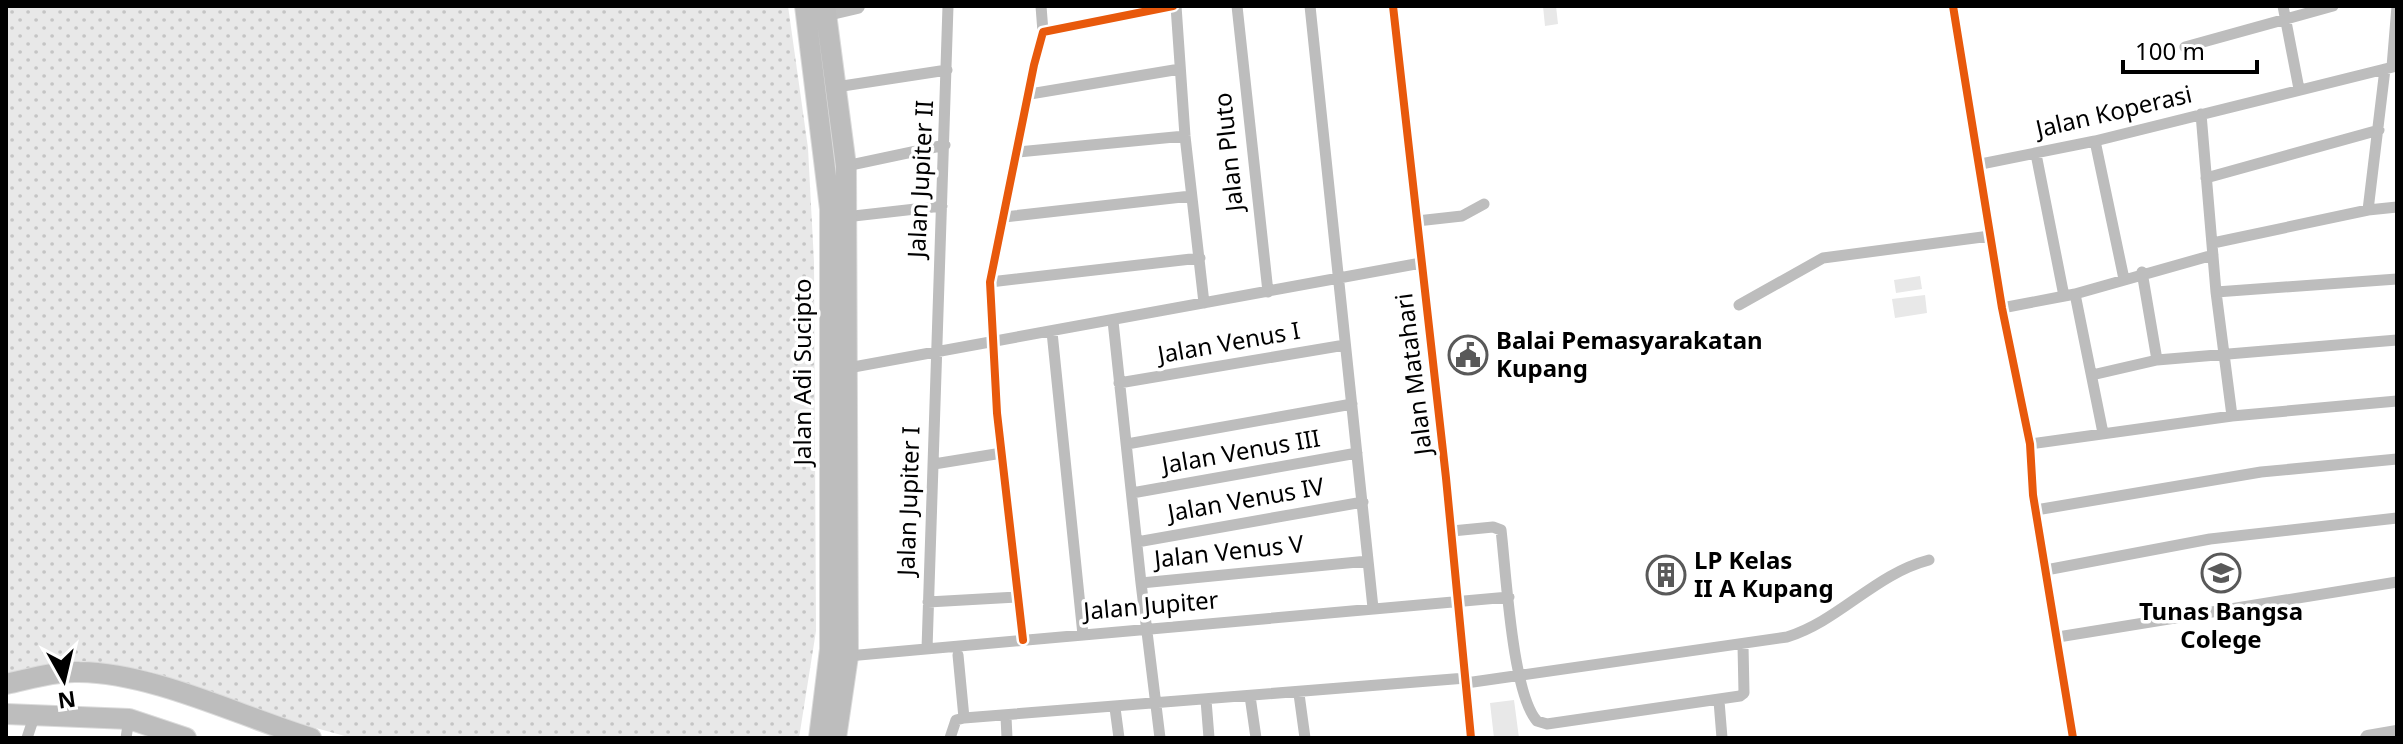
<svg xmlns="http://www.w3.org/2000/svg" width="2403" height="744" font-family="'Noto Sans',sans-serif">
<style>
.grass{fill:url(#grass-dots)}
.pitch{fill:#e8e8e8}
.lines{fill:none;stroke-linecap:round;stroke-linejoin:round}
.highway-casing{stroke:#dbdbdb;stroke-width:22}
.street{stroke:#bdbdbd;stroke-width:11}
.secondary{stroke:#bfbfbf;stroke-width:16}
.highway{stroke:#bdbdbd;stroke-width:20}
.cycleway-casing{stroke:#fff;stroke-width:13}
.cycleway{stroke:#e8590c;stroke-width:8}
.labels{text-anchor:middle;stroke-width:7;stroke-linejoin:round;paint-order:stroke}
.street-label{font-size:24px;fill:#000;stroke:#fff}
.poi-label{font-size:24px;font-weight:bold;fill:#000;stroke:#fff;text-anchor:start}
</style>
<defs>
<pattern id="grass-dots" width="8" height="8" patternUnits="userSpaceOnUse" patternTransform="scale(2)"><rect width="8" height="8" fill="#e8e8e8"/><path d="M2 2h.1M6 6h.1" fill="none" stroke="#c5c5c5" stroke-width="1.8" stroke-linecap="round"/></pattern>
</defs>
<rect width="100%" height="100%" fill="#fff"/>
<path class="grass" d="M 6,6 L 788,6 L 808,148 L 814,262 L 816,631 L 799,738 L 352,738 L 250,710 L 152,672 L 84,661 L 6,675 Z"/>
<path class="pitch" d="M 1543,6 L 1556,6 L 1558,24 L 1545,26 Z
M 1920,276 L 1922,289 L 1896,293 L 1894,280 Z
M 1925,295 L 1927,313 L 1895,318 L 1892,299 Z
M 1514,700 L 1519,738 L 1494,738 L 1490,703 Z"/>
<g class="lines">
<g class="highway-casing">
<path id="highway" d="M 805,6 L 830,209 L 830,649 L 819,738
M 825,6 L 846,166 L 848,656 L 836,738
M 6,684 C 30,679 55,671 79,672 C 154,673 239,716 311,738
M 6,714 L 129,719 L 186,738"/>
</g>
<path class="street" d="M 1041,6 L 1043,32
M 1176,6 L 1185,136 L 1204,303
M 1237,6 L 1268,292
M 1310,6 L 1373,608
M 1393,6 L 1446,478 L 1471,738
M 1953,6 L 2002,308 L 2030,444 L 2033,495 L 2073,738
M 2283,6 L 2299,89
M 2185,47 L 2333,6
M 2392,67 L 2397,6
M 836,87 L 947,70
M 1030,94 L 1180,69
M 2095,141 L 2124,279
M 1018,152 L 1185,136
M 2036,154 L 2064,296
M 1981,164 L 2095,141 L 2397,66
M 846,166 L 945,145
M 2206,178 L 2379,130
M 2368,210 L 2397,207
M 845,217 L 942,206
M 1004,217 L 1191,196
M 1417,221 L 1462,216 L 1484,204
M 2213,243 L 2368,210 L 2385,69
M 2142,272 L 2157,360
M 990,282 L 1200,258
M 2216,292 L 2397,279
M 2075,294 L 2103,433
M 1739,305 L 1823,258 L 1990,236
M 2002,308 L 2075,294 L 2213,255
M 1113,321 L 1141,583
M 1052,332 L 1083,635
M 848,368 L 1421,263
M 2092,375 L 2157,360 L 2397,340
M 1119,383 L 1345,345
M 2232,416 L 2397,401
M 1127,444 L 1352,404
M 2030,444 L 2232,416 L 2216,292 L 2201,114
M 934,464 L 1002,453
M 1132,493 L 1357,453
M 2036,510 L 2261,472 L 2397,459
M 1452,531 L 1493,527 L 1501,530 C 1506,571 1512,693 1537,721 L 1547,724 L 1740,696 L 1744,693 L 1743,645
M 1137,542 L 1363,502
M 2046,570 L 2210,539 L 2397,518
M 928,602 L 1017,597
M 2058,637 L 2397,582
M 1023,640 L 997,413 L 990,282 L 1034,65 L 1043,32 L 1173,6
M 927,649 L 948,6
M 958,655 L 964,718
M 848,656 L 1509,597
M 1466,683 L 1787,637 C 1839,621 1875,574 1929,560
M 1299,694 L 1305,738
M 1250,696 L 1256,738
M 1206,700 L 1209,738
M 1719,701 L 1722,738
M 1115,708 L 1119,738
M 1006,717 L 1007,738
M 27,738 L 35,714
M 126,738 L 129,719
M 950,738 L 956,720 L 964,718 L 1466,678
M 1160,738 L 1141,583 L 1368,561"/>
<path class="secondary" d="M 827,13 L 857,6
M 2368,738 L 2397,733"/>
<use href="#highway" class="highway"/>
<g class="cycleway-casing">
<path id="cycleway" d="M 1393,6 L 1446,478 L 1471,738
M 1953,6 L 2002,308 L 2030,444 L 2033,495 L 2073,738
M 1023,640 L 997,413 L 990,282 L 1034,65 L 1043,32 L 1173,6"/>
</g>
<use href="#cycleway" class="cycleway"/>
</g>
<defs>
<g id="civic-ring" transform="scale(2)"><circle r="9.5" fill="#fff" stroke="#595959" stroke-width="1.5"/><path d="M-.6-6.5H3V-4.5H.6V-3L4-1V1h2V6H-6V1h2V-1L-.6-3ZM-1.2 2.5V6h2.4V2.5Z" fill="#595959"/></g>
<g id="school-ring" transform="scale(2)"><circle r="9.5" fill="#fff" stroke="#595959" stroke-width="1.5"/><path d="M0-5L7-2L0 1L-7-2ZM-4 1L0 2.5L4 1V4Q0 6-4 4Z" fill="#595959"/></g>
<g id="building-ring" transform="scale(2)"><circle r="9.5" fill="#fff" stroke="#595959" stroke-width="1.5"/><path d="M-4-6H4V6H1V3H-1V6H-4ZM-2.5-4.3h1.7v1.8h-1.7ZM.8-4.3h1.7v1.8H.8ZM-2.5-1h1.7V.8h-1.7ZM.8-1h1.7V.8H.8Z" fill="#595959"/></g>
</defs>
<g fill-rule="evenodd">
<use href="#civic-ring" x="1468" y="355"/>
<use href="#school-ring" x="2221" y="573"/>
<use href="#building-ring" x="1666" y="575"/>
</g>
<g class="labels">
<g class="street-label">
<text transform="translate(2114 112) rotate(-13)" y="8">Jalan Koperasi</text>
<text transform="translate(1229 152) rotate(-96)" y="8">Jalan Pluto</text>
<text transform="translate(921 179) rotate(-87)" y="8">Jalan Jupiter II</text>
<text transform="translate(1229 343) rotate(-10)" y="8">Jalan Venus I</text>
<text transform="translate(803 372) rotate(-90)" y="8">Jalan Adi Sucipto</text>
<text transform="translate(1414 374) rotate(-97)" y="8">Jalan Matahari</text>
<text transform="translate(1241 452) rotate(-10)" y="8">Jalan Venus III</text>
<text transform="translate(1246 500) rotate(-10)" y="8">Jalan Venus IV</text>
<text transform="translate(909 501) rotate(-88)" y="8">Jalan Jupiter I</text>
<text transform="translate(1229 552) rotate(-6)" y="8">Jalan Venus V</text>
<text transform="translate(1151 606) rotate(-5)" y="8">Jalan Jupiter</text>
</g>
<g class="poi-label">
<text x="1496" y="349">Balai Pemasyarakatan<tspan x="1496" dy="28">Kupang</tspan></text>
<text x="1694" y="569">LP Kelas<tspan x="1694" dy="28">II A Kupang</tspan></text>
<text x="2221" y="620" text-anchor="middle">Tunas Bangsa<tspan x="2221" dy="28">Colege</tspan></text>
</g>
</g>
<rect width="2403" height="744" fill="none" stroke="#000000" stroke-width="16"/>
<g transform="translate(64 680) rotate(172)" stroke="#ffffff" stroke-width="6" paint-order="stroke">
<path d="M0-6L14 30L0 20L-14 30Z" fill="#000000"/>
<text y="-12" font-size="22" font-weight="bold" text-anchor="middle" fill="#000000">N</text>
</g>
<path d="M2123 60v12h134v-12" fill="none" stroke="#000000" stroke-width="4"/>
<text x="2135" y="60" font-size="24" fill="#000000" stroke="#ffffff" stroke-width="6" paint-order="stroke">100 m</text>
</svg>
